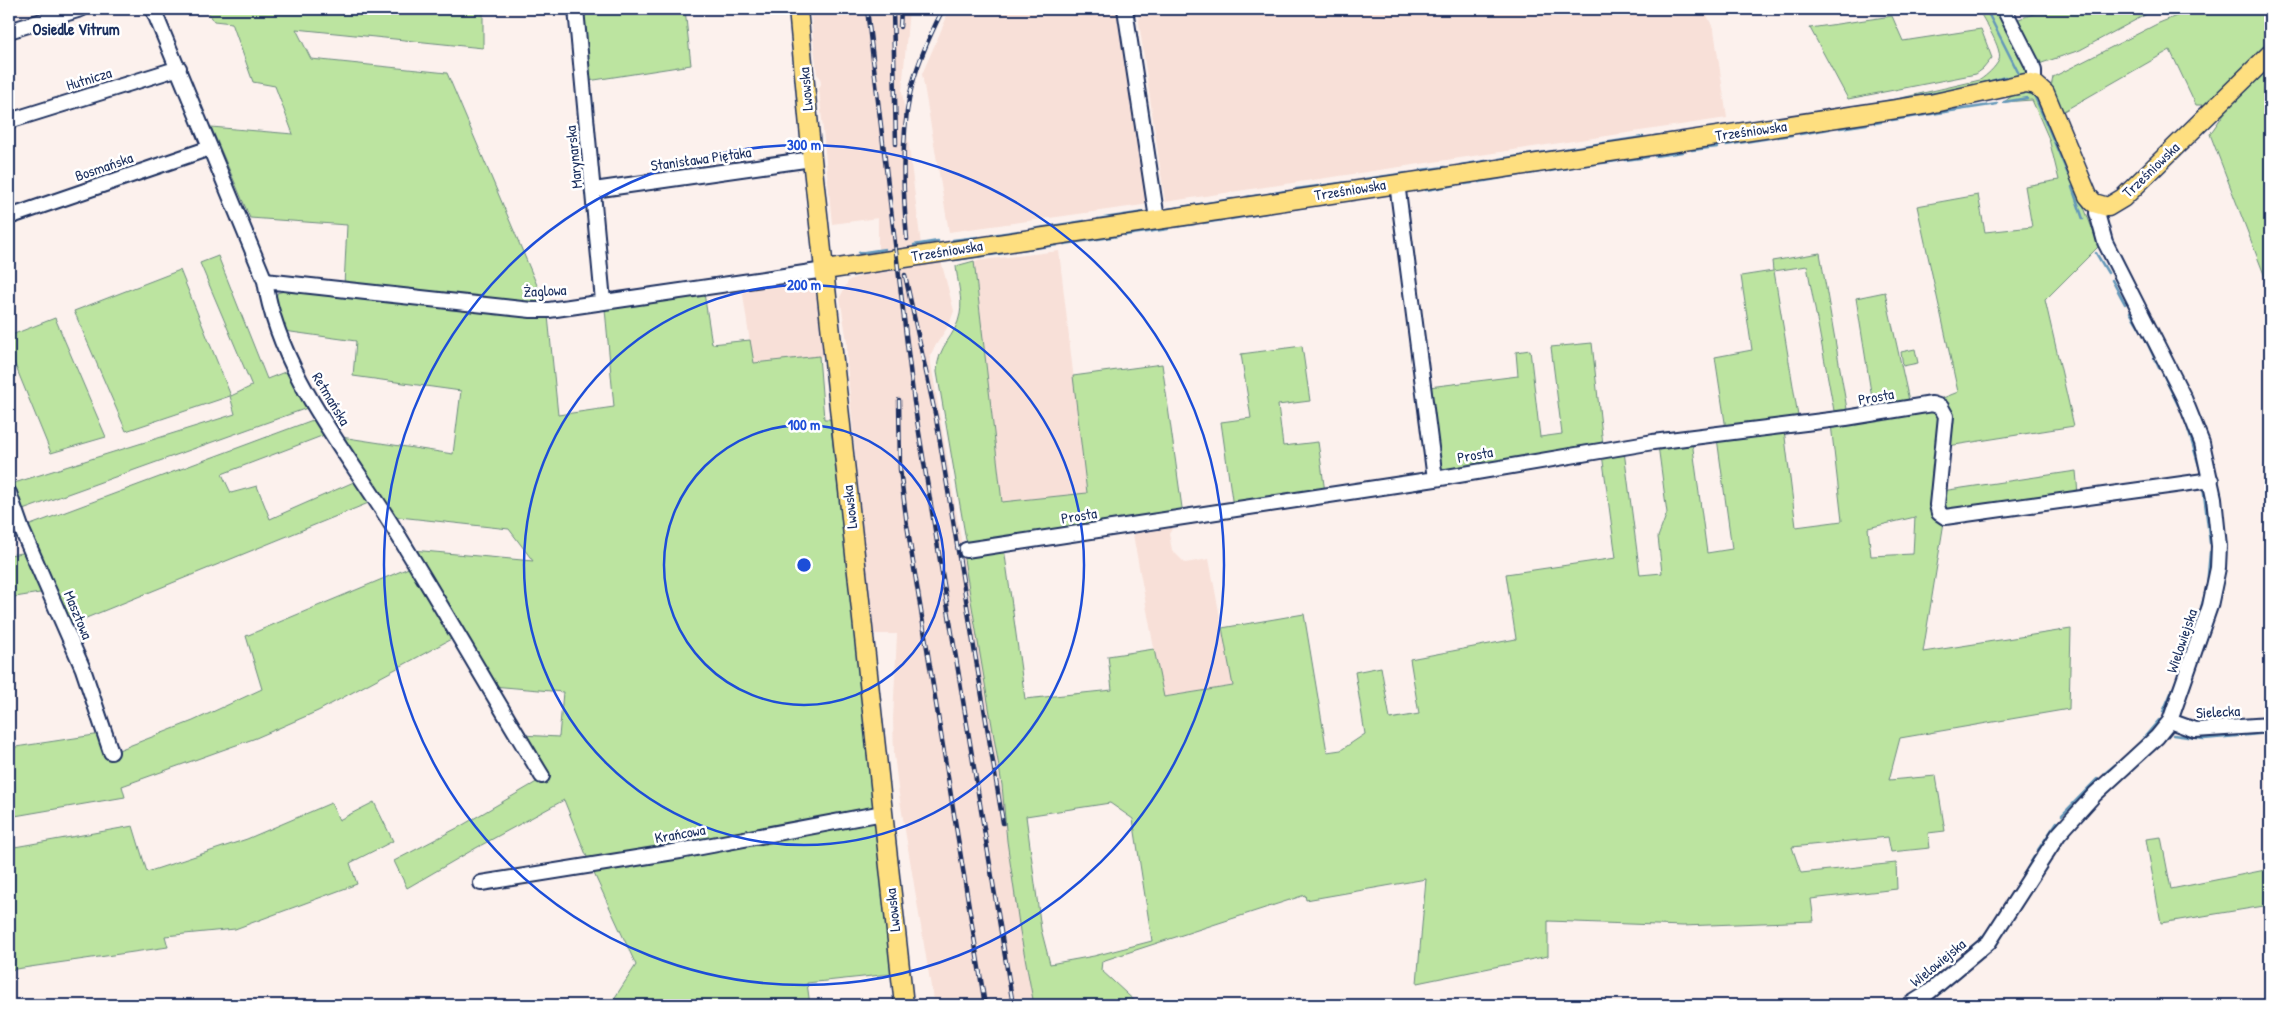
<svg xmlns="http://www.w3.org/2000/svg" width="2279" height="1014" font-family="'Patrick Hand',sans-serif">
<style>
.built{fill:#f8e0d8}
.green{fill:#bce4a0;stroke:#6c8a7f;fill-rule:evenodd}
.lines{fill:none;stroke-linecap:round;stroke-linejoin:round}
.stream{stroke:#6497b9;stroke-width:2.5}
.minor-casing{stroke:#1b2f5e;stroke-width:18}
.major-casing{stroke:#1b2f5e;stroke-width:21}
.minor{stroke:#fff;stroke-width:14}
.major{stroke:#fedf80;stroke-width:18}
.rail-casing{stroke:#1b2f5e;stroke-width:4.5}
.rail{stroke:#fff;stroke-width:2.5;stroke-dasharray:8;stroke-linecap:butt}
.ring{fill:none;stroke:#1d4ed8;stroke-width:2.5}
.labels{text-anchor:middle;stroke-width:5;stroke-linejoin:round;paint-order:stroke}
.street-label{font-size:15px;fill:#1b2f5e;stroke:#fff}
.neighbourhood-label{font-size:16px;font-weight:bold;fill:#1b2f5e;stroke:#fff}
.centre{fill:#1d4ed8;stroke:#fff;stroke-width:2.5}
.ring-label{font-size:15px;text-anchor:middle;font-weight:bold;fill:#1d4ed8;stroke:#fff;stroke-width:5;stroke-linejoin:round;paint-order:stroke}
</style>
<rect width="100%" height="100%" fill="#fcf1ed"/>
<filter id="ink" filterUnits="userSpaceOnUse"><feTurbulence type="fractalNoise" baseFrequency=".02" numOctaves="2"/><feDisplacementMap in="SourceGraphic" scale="10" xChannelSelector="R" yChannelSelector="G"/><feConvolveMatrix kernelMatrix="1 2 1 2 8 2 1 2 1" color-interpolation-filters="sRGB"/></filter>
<g filter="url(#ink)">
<path class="built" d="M 810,9 L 909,9 L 902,91 L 921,245 L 914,247 L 916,264 L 941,261 L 954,311 L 949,325 L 934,348 L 930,356 L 931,364 L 984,674 L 1006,815 L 1007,841 L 1020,931 L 1034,1005 L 934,1005 L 898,788 L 894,754 L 893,719 L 897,634 L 872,634 L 847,365 L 847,342 L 840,297 L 849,280 L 880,269 L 888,273 L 885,250 L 878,251 L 878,218 L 832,224 L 819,89 L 821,84 L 820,77 L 817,74 Z
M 945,9 L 1118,9 L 1150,204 L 949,232 L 922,74 L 946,19 Z
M 1137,9 L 1704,9 L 1714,30 L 1727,118 L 1165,202 Z
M 1059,251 L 1087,493 L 1002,503 L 974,261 Z
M 815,278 L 824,356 L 753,363 L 742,288 Z
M 1177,521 L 1169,534 L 1172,550 L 1185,563 L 1209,559 L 1233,686 L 1163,697 L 1132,529 Z"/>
<path class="green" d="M 206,9 L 497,9 L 483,12 L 483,48 L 296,29 L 311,59 L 447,73 L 545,304 L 344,286 L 347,225 L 250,218 L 211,127 L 293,134 L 275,86 L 253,82 L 232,23 L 214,21 Z
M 580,9 L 685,9 L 691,65 L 588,81 Z
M 1978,9 L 1999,9 L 2026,60 L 2027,72 L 2025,75 L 1890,104 L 1888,101 L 1980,80 C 1987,75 1995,68 1999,60 C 2003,49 1983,19 1978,9 Z
M 2047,9 L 2156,9 L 2080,50 L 2039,64 L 2016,20 Z
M 2194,9 L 2270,9 L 2270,41 L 2207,105 L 2196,105 L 2170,50 L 2062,112 L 2051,87 L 2053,77 L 2159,23 Z
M 1892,16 L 1903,41 L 1981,29 L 1992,58 L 1983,69 L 1976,74 L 1848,99 L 1810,28 Z
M 2270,65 L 2270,290 L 2210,134 L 2230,105 Z
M 2031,91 L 2043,102 L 2099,246 L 2045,300 L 2074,426 L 1948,446 L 1951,432 L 1933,402 L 1958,392 L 1917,206 L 1978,195 L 1985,232 L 2032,227 L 2025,186 L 2059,180 L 2049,139 L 2032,100 L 2004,102 L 2017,92 Z
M 1820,253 L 1848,415 L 1835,416 L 1807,266 L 1774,271 L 1799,422 L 1726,429 L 1715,357 L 1752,350 L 1741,276 L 1773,271 L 1772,261 Z
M 218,256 L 267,379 L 290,370 L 310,407 L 20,511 L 11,484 L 235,414 L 230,396 L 126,431 L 74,311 L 180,270 L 231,396 L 252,386 L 200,263 Z
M 974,261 L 1002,502 L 1087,493 L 1073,376 L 1162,364 L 1183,515 L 972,545 L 966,540 L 937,372 C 937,345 956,337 960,314 C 963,300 957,280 956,266 Z
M 284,291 L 536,317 L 548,316 L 558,415 L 614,407 L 605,309 L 704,293 L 712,344 L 750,340 L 754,363 L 819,356 L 824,419 L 830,419 L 876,812 L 589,862 L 564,800 L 476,848 L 407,888 L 394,861 L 461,826 L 540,780 L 522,735 L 559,737 L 563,692 L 492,686 L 412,550 L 533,561 L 509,529 L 390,516 L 341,437 L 453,454 L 461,391 L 353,376 L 356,341 L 284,331 L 276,300 L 277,293 Z
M 1885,292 L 1910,405 L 1874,411 L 1856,298 Z
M 55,318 L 106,437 L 51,453 L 9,350 L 9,336 Z
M 1592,343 L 1603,445 L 1443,473 L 1438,466 L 1429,387 L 1518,376 L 1516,352 L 1530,350 L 1540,437 L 1562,434 L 1551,347 Z
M 1302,346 L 1310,401 L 1278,405 L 1283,446 L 1318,442 L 1325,492 L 1233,507 L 1221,422 L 1251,418 L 1241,354 Z
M 1915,349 L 1918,363 L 1903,366 L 1901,352 Z
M 1935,407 L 1941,411 L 1932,512 L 1944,522 L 1923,652 L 2071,629 L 2069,709 L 1900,738 L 1889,780 L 1936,776 L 1945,831 L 1928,833 L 1930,848 L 1891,852 L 1888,837 L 1792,847 L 1801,873 L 1896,863 L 1897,889 L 1811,899 L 1814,921 L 1683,926 L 1548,921 L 1548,956 L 1417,983 L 1426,879 L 1306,900 L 1305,895 L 1102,961 L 1101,970 L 1139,1005 L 1034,1005 L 1020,931 L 1007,841 L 1002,785 L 963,553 L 1004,548 L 1025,699 L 1112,690 L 1108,656 L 1154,649 L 1164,697 L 1233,686 L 1222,628 L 1304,614 L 1327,752 L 1341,750 L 1365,734 L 1355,672 L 1381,667 L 1390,719 L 1419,714 L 1410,659 L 1516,639 L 1506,574 L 1616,558 L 1602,454 L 1624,451 L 1640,575 L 1662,573 L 1658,537 L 1667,513 L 1658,445 L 1692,441 L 1707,553 L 1732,549 L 1717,438 L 1784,429 L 1796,527 L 1842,521 L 1831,424 ZM 1915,517 L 1913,554 L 1871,556 L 1868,528 ZM 1110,803 L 1133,819 L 1152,941 L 1094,956 L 1050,964 L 1041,929 L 1026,816 Z
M 318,418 L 327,434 L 222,474 L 231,493 L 257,486 L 270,519 L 356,481 L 371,502 L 69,625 L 25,527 Z
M 2076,471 L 2078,494 L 1944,512 L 1942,491 Z
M 29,552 L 46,592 L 9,598 L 9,555 Z
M 411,567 L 453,638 L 318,711 L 256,738 L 122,786 L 125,797 L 9,817 L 9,748 L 101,734 L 116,751 L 193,721 L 262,689 L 246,636 Z
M 374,802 L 393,841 L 350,863 L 357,884 L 235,929 L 165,936 L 168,947 L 9,970 L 9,848 L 133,826 L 147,872 L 247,839 L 331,803 L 339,820 Z
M 878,816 L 891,974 L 807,983 L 810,1005 L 610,1005 L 636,965 L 591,867 Z
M 2161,837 L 2171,889 L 2270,869 L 2270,905 L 2161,923 L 2146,839 Z"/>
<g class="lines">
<path class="stream" d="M 1986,9 L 2020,76
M 1978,85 L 2005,77
M 2035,97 L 2068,174
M 1888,101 L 1956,90
M 2004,102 L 2027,98
M 1779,118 L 1800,115
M 1892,120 L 1997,104
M 1875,123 L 1881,122
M 1840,128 L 1867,124
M 1699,130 L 1772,119
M 1800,134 L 1829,129
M 1654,136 L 1688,132
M 1778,137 L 1792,135
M 1726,145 L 1770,138
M 1565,149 L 1643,137
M 1692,150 L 1717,147
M 1655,156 L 1682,152
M 1499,159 L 1554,151
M 1625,160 L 1648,157
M 1460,165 L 1492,160
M 1580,166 L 1617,161
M 1421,170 L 1445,167
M 1550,171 L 1573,167
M 1528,174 L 1539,172
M 1365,179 L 1407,173
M 1479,182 L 1520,175
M 1465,184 L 1472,183
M 2072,187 L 2083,219
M 1296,189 L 1348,182
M 1426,190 L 1456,185
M 1269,194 L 1285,191
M 1246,197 L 1260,195
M 1348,200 L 1391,194
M 1336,202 L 1341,201
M 1168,209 L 1233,199
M 1285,210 L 1328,203
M 1098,219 L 1144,212
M 1231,219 L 1272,212
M 1203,223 L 1223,220
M 1175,227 L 1195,224
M 1033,229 L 1084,221
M 992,235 L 1019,231
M 1125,235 L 1168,229
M 953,240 L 978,237
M 1064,244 L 1118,236
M 914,245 L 938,241
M 1019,250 L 1057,245
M 859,253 L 885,249
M 2096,253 L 2108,273
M 955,260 L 1004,253
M 2112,280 L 2125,304
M 2130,312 L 2141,330
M 2145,338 L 2159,368
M 2164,376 L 2178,405
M 2185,419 L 2202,476
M 2203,486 L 2210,543
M 2200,612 L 2207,586 L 2210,552
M 2189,644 L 2196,621
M 2180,670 L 2186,653
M 2163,712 L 2177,679
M 2173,735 L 2204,739 L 2270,733
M 2137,746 L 2159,720
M 2105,773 L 2131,752
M 2062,815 L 2097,779
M 2038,850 L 2057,822
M 2027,869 L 2034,857
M 1976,944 L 1992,926"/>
<g class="minor-casing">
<path id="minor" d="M 153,9 L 265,281 C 279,371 343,447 390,522 C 442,606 491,692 542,776
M 576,9 L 603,301
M 1125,9 L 1157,219
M 2004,9 L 2032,64 L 2034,71 L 2034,84
M 9,31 L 81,9
M 9,121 L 179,68
M 1397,183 L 1435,479
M 594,190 L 812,159
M 9,217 L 210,148
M 265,281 L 531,310 L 549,310 L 825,270
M 9,493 L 22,530 L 83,669 L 111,752
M 966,550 L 1435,479 L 1653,442 L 1846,418 L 1932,404 L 1941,407 L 1946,416 L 1937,505 L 1939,513 L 1945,517 L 2211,480
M 2170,721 L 2195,730 L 2270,725
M 481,883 L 680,851 L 883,813
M 1909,1005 L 1928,993 L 1989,942 L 2058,835 L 2095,794 L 2157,737 L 2170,721 L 2210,606 L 2218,568 L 2219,546 L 2214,498 L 2202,443 L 2184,398 L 2105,242 L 2097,213 L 2098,205"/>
</g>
<g class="major-casing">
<path id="major" d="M 798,9 L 812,159 L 904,1005
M 825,270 L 1930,104 L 2026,83 L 2036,85 L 2045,93 L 2088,196 L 2094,203 L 2108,207 L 2123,198 L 2270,54"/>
</g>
<use href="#minor" class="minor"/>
<use href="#major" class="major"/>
<g class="rail-casing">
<path id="rail" d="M 867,9 L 914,402 L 1013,1005
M 893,9 L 896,144
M 900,27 L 901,9
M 907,239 C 903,195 901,137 910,94 C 916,65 930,35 943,9
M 905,275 L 936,418 L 1003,823
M 899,400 L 900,469 L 907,525 L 985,1005"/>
</g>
<use href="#rail" class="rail"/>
</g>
</g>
<g class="ring">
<circle cx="804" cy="565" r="140"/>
<circle cx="804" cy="565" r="280"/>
<circle cx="804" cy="565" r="420"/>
</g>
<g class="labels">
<g class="street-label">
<text transform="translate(89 79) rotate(-17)" y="5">Hutnicza</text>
<text transform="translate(806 89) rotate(-95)" y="5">Lwowska</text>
<text transform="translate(1751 131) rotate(-8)" y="5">Trześniowska</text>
<text transform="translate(574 157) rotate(-96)" y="5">Marynarska</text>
<text transform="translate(701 159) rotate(-8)" y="5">Stanisława Piętaka</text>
<text transform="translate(104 167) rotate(-19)" y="5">Bosmańska</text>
<text transform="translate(2151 170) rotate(-44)" y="5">Trześniowska</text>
<text transform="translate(1350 190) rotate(-9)" y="5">Trześniowska</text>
<text transform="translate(947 251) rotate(-9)" y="5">Trześniowska</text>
<text transform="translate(545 291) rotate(-3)" y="5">Żaglowa</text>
<text transform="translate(1876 397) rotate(-10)" y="5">Prosta</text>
<text transform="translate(331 399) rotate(59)" y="5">Retmańska</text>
<text transform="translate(1475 455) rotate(-10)" y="5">Prosta</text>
<text transform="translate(850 507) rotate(-96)" y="5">Lwowska</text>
<text transform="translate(1079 516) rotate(-9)" y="5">Prosta</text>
<text transform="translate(78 615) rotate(67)" y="5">Masztowa</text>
<text transform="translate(2182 641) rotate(-71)" y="5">Wielowiejska</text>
<text transform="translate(2218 712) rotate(-3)" y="5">Sielecka</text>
<text transform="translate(680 834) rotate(-10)" y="5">Krańcowa</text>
<text transform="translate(893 910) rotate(-96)" y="5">Lwowska</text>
<text transform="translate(1938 963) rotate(-39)" y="5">Wielowiejska</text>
</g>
<g class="neighbourhood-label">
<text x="76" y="35">Osiedle Vitrum</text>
</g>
</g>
<circle cx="804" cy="565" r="8" class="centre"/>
<g class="ring-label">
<text x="804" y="150">300 m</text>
<text x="804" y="290">200 m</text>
<text x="804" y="430">100 m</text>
</g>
<rect width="2279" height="1014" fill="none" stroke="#fff" stroke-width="30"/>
<rect x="15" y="15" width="2249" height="984" fill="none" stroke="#1b2f5e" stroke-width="2" filter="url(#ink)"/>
</svg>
